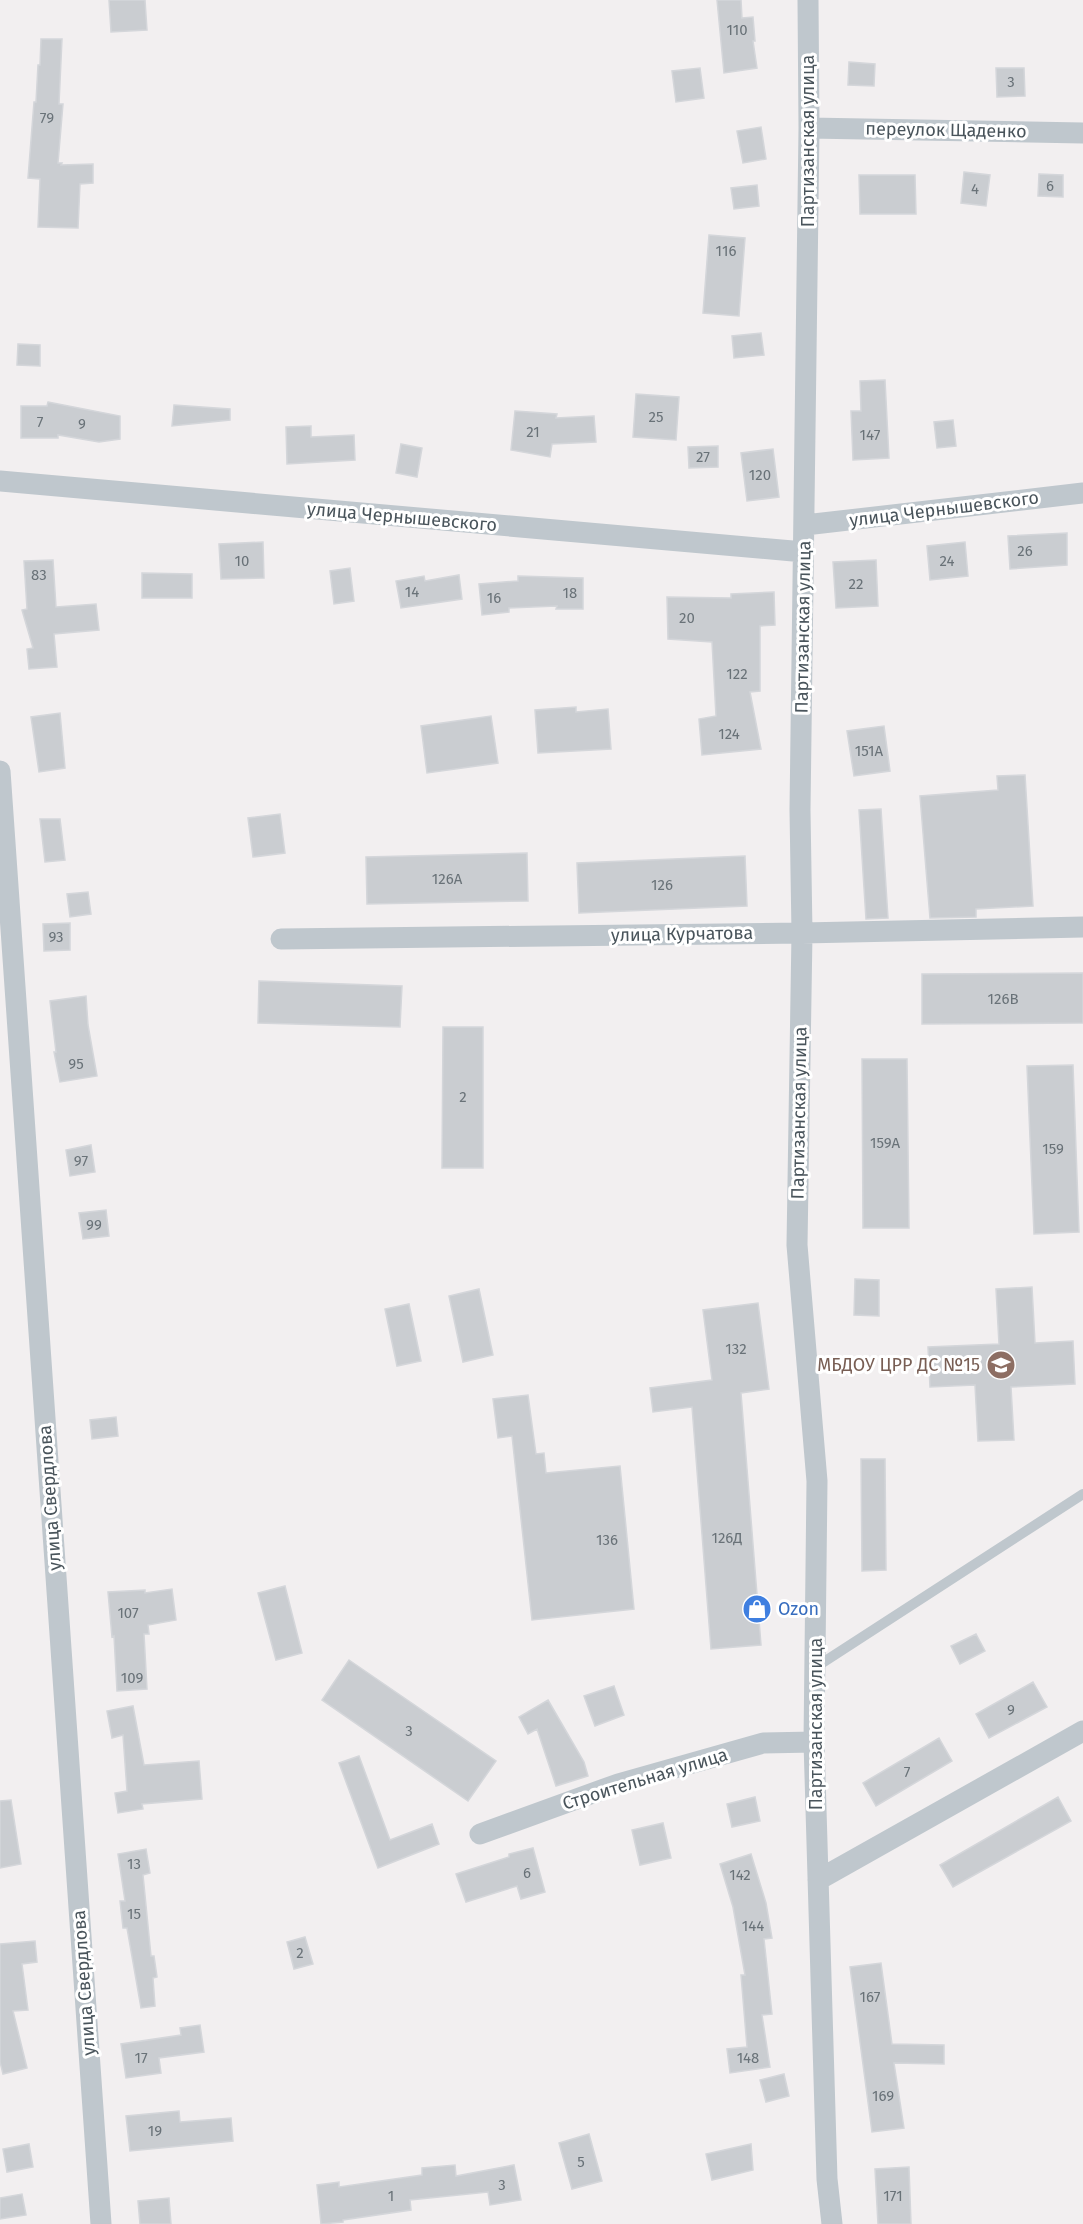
<svg xmlns="http://www.w3.org/2000/svg" width="1083" height="2224" font-family="'Fira Sans',sans-serif">
<style>
.building{fill:#cacdd1;stroke:#d4d6da;stroke-width:1.5}
.lines{fill:none;stroke-linecap:round;stroke-linejoin:round}
.service{stroke:#bfc7cd;stroke-width:10}
.minor{stroke:#bfc7cd;stroke-width:21}
.labels{text-anchor:middle;stroke-width:6;stroke-linejoin:round;paint-order:stroke}
.number-label{font-size:15px;fill:#697278}
.street-label{font-size:18px;fill:#49545b;stroke:#fff}
.education-label{font-size:18px;fill:#785e54;stroke:#fff;text-anchor:end}
.shop-label{font-size:18px;fill:#366cbe;stroke:#fff;text-anchor:start}
</style>
<rect width="100%" height="100%" fill="#f2eff0"/>
<path class="building" d="M 109,0 L 145,0 L 147,30 L 111,32 Z
M 717,0 L 741,0 L 742,18 L 753,17 L 755,41 L 753,41 L 757,68 L 724,73 Z
M 41,39 L 62,39 L 59,104 L 63,104 L 58,163 L 62,163 L 61,165 L 93,164 L 93,183 L 80,184 L 78,228 L 38,227 L 40,179 L 28,178 L 34,102 L 36,102 L 38,65 L 40,65 Z
M 849,62 L 875,64 L 874,86 L 848,85 Z
M 700,68 L 704,98 L 676,102 L 672,71 Z
M 996,68 L 1024,68 L 1025,96 L 997,97 Z
M 761,127 L 766,159 L 743,163 L 737,131 Z
M 964,172 L 990,175 L 986,206 L 961,203 Z
M 1039,174 L 1063,175 L 1063,197 L 1038,196 Z
M 859,175 L 915,175 L 916,214 L 860,214 Z
M 757,185 L 759,206 L 734,209 L 731,188 Z
M 709,235 L 745,238 L 739,316 L 703,313 Z
M 761,333 L 764,355 L 734,358 L 732,336 Z
M 18,344 L 40,345 L 40,366 L 17,365 Z
M 885,380 L 889,458 L 853,460 L 851,411 L 861,411 L 860,381 Z
M 636,394 L 679,397 L 676,440 L 633,437 Z
M 48,402 L 120,416 L 120,439 L 99,442 L 58,435 L 58,438 L 21,438 L 21,406 L 47,406 Z
M 174,405 L 230,409 L 230,420 L 172,426 Z
M 515,411 L 557,414 L 556,418 L 594,416 L 596,442 L 552,444 L 550,457 L 511,450 Z
M 953,420 L 956,446 L 937,448 L 934,422 Z
M 311,426 L 311,437 L 354,435 L 355,460 L 287,464 L 286,427 Z
M 401,444 L 422,448 L 417,477 L 396,473 Z
M 718,446 L 718,467 L 689,468 L 688,447 Z
M 773,449 L 779,497 L 747,501 L 741,453 Z
M 1067,533 L 1067,565 L 1010,569 L 1008,536 Z
M 263,542 L 264,578 L 221,579 L 219,544 Z
M 965,542 L 968,576 L 930,580 L 927,546 Z
M 53,560 L 56,607 L 96,604 L 99,630 L 54,634 L 57,667 L 29,669 L 27,649 L 33,648 L 22,610 L 27,609 L 24,561 Z
M 876,560 L 878,606 L 836,608 L 833,562 Z
M 350,568 L 354,601 L 334,604 L 330,571 Z
M 142,573 L 192,574 L 192,598 L 142,598 Z
M 459,575 L 462,599 L 401,608 L 396,581 L 424,576 L 425,581 Z
M 518,576 L 583,578 L 583,609 L 556,609 L 557,606 L 509,608 L 509,612 L 482,615 L 479,584 L 518,581 Z
M 774,592 L 775,625 L 760,626 L 760,691 L 750,692 L 761,749 L 702,755 L 699,719 L 716,716 L 712,642 L 668,639 L 667,597 L 731,598 L 731,594 Z
M 576,707 L 576,712 L 608,709 L 611,749 L 538,753 L 535,710 Z
M 60,713 L 65,768 L 39,772 L 31,717 Z
M 491,716 L 498,763 L 427,773 L 421,726 Z
M 884,726 L 890,771 L 854,776 L 847,731 Z
M 1025,775 L 1033,906 L 976,909 L 976,917 L 930,918 L 920,796 L 998,790 L 997,776 Z
M 881,809 L 888,918 L 866,919 L 859,810 Z
M 280,814 L 285,853 L 253,857 L 248,818 Z
M 40,819 L 60,819 L 65,860 L 45,862 Z
M 527,853 L 528,901 L 367,904 L 366,857 Z
M 745,856 L 747,906 L 579,913 L 577,863 Z
M 88,892 L 91,914 L 70,917 L 67,894 Z
M 70,923 L 70,950 L 44,951 L 43,924 Z
M 1083,973 L 1083,1023 L 922,1024 L 922,974 Z
M 259,981 L 402,986 L 400,1027 L 258,1023 Z
M 86,996 L 88,1025 L 97,1076 L 60,1082 L 54,1052 L 56,1052 L 50,1001 Z
M 443,1027 L 483,1027 L 483,1168 L 442,1168 Z
M 862,1059 L 907,1059 L 909,1228 L 863,1228 Z
M 1073,1065 L 1079,1232 L 1034,1234 L 1027,1066 Z
M 91,1145 L 95,1172 L 70,1176 L 66,1150 Z
M 106,1210 L 109,1236 L 83,1239 L 79,1213 Z
M 855,1279 L 879,1280 L 879,1316 L 854,1315 Z
M 1032,1287 L 1035,1343 L 1073,1341 L 1075,1384 L 1011,1387 L 1014,1440 L 978,1441 L 975,1385 L 930,1387 L 928,1347 L 999,1344 L 996,1289 Z
M 479,1289 L 493,1355 L 463,1362 L 449,1296 Z
M 758,1303 L 769,1389 L 741,1393 L 761,1645 L 711,1649 L 692,1407 L 653,1412 L 650,1388 L 712,1380 L 703,1310 Z
M 409,1304 L 421,1361 L 397,1366 L 385,1309 Z
M 528,1395 L 536,1454 L 544,1453 L 546,1473 L 620,1466 L 634,1609 L 532,1620 L 512,1436 L 498,1438 L 493,1399 Z
M 116,1417 L 118,1436 L 92,1439 L 90,1420 Z
M 861,1459 L 885,1459 L 886,1570 L 862,1571 Z
M 285,1586 L 302,1653 L 276,1660 L 258,1593 Z
M 172,1589 L 176,1620 L 148,1625 L 149,1634 L 144,1634 L 147,1689 L 117,1691 L 114,1636 L 112,1637 L 108,1592 L 145,1590 L 145,1593 Z
M 976,1634 L 985,1651 L 960,1664 L 951,1646 Z
M 349,1660 L 496,1761 L 468,1801 L 322,1700 Z
M 1033,1682 L 1047,1707 L 989,1738 L 976,1714 Z
M 614,1686 L 624,1715 L 595,1726 L 584,1696 Z
M 548,1700 L 584,1762 L 588,1776 L 556,1786 L 537,1729 L 528,1734 L 519,1717 Z
M 133,1706 L 144,1765 L 199,1761 L 202,1799 L 142,1804 L 143,1809 L 118,1813 L 115,1793 L 127,1791 L 123,1735 L 112,1738 L 107,1711 Z
M 939,1738 L 952,1761 L 876,1806 L 863,1783 Z
M 359,1756 L 390,1840 L 432,1824 L 439,1844 L 378,1868 L 339,1763 Z
M 755,1797 L 760,1821 L 732,1827 L 727,1804 Z
M 1058,1797 L 1071,1821 L 953,1887 L 940,1865 Z
M 11,1800 L 21,1864 L 0,1868 L 0,1801 Z
M 663,1823 L 671,1858 L 640,1865 L 632,1830 Z
M 533,1848 L 545,1892 L 521,1899 L 517,1886 L 466,1902 L 456,1874 L 509,1857 L 509,1854 Z
M 146,1849 L 150,1873 L 143,1875 L 151,1956 L 154,1956 L 157,1977 L 153,1978 L 155,2006 L 141,2008 L 127,1928 L 123,1928 L 120,1901 L 125,1901 L 118,1854 Z
M 751,1854 L 766,1903 L 772,1938 L 764,1939 L 772,2014 L 762,2015 L 770,2067 L 730,2073 L 727,2049 L 747,2047 L 741,1975 L 745,1975 L 733,1907 L 720,1864 Z
M 305,1937 L 313,1964 L 294,1969 L 287,1942 Z
M 35,1941 L 37,1962 L 22,1964 L 28,2010 L 13,2011 L 27,2068 L 3,2074 L 0,2062 L 0,1944 Z
M 881,1963 L 892,2044 L 944,2045 L 944,2064 L 894,2063 L 904,2128 L 872,2132 L 850,1967 Z
M 200,2025 L 204,2052 L 159,2058 L 161,2073 L 126,2078 L 121,2044 L 181,2035 L 180,2028 Z
M 784,2074 L 789,2096 L 766,2102 L 760,2080 Z
M 179,2111 L 180,2122 L 231,2118 L 233,2141 L 130,2151 L 126,2116 Z
M 589,2134 L 602,2181 L 572,2189 L 559,2143 Z
M 29,2144 L 33,2167 L 7,2172 L 3,2149 Z
M 751,2144 L 753,2170 L 712,2180 L 706,2154 Z
M 455,2165 L 456,2176 L 514,2165 L 521,2200 L 490,2205 L 488,2192 L 410,2200 L 411,2210 L 343,2220 L 343,2222 L 321,2224 L 317,2185 L 339,2182 L 339,2187 L 422,2175 L 422,2168 Z
M 909,2167 L 911,2224 L 878,2224 L 875,2169 Z
M 22,2194 L 26,2215 L 0,2219 L 0,2198 Z
M 169,2198 L 171,2224 L 140,2224 L 138,2201 Z"/>
<g class="lines">
<path class="service" d="M 816,1667 L 1083,1494"/>
<path class="minor" d="M 808,0 L 809,128 L 800,810 L 802,933 L 797,1245 L 817,1481 L 814,1742 L 827,2179 L 832,2224
M 809,128 L 1083,133
M 0,481 L 804,552
M 805,525 L 1083,493
M 0,771 L 101,2224
M 281,939 L 802,933 L 1083,927
M 480,1834 L 618,1784 L 763,1743 L 814,1742
M 818,1880 L 1083,1731"/>
</g>
<defs>
<g id="school-disc" transform="scale(1.5)"><circle r="9.5" fill="#8d6e63" stroke="#fff"/><path d="M0-5L7-2L0 1L-7-2ZM-4 1L0 2.5L4 1V4Q0 6-4 4Z" fill="#fff"/></g>
<g id="shop-disc" transform="scale(1.5)"><circle r="9.5" fill="#3f7fe0" stroke="#fff"/><path d="M-5-2.5h2.3a2.7 3.5 0 0 1 5.4 0H5L5.5 6h-11ZM-1.5-2.5h3a1.5 2.3 0 0 0-3 0Z" fill="#fff"/></g>
</defs>
<g fill-rule="evenodd">
<use href="#school-disc" x="1001" y="1365"/>
<use href="#shop-disc" x="757" y="1609"/>
</g>
<g class="labels">
<g class="number-label">
<text x="737" y="35">110</text>
<text x="1011" y="87">3</text>
<text x="47" y="123">79</text>
<text x="1050" y="191">6</text>
<text x="975" y="194">4</text>
<text x="726" y="256">116</text>
<text x="656" y="422">25</text>
<text x="40" y="427">7</text>
<text x="82" y="429">9</text>
<text x="533" y="437">21</text>
<text x="870" y="440">147</text>
<text x="703" y="462">27</text>
<text x="760" y="480">120</text>
<text x="1025" y="556">26</text>
<text x="242" y="566">10</text>
<text x="947" y="566">24</text>
<text x="39" y="580">83</text>
<text x="856" y="589">22</text>
<text x="412" y="597">14</text>
<text x="570" y="598">18</text>
<text x="494" y="603">16</text>
<text x="687" y="623">20</text>
<text x="737" y="679">122</text>
<text x="729" y="739">124</text>
<text x="869" y="756">151А</text>
<text x="447" y="884">126А</text>
<text x="662" y="890">126</text>
<text x="56" y="942">93</text>
<text x="1003" y="1004">126В</text>
<text x="76" y="1069">95</text>
<text x="463" y="1102">2</text>
<text x="885" y="1148">159А</text>
<text x="1053" y="1154">159</text>
<text x="81" y="1166">97</text>
<text x="94" y="1230">99</text>
<text x="736" y="1354">132</text>
<text x="727" y="1543">126Д</text>
<text x="607" y="1545">136</text>
<text x="128" y="1618">107</text>
<text x="132" y="1683">109</text>
<text x="1011" y="1715">9</text>
<text x="409" y="1736">3</text>
<text x="907" y="1777">7</text>
<text x="134" y="1869">13</text>
<text x="527" y="1878">6</text>
<text x="740" y="1880">142</text>
<text x="134" y="1919">15</text>
<text x="753" y="1931">144</text>
<text x="300" y="1958">2</text>
<text x="870" y="2002">167</text>
<text x="141" y="2063">17</text>
<text x="748" y="2063">148</text>
<text x="883" y="2101">169</text>
<text x="155" y="2136">19</text>
<text x="581" y="2167">5</text>
<text x="502" y="2190">3</text>
<text x="391" y="2201">1</text>
<text x="893" y="2201">171</text>
</g>
<g class="street-label">
<text transform="translate(946 130) rotate(1)" y="6">переулок Щаденко</text>
<text transform="translate(808 141) rotate(-90)" y="6">Партизанская улица</text>
<text transform="translate(944 509) rotate(-7)" y="6">улица Чернышевского</text>
<text transform="translate(402 517) rotate(5)" y="6">улица Чернышевского</text>
<text transform="translate(803 627) rotate(-89)" y="6">Партизанская улица</text>
<text transform="translate(682 934) rotate(-1)" y="6">улица Курчатова</text>
<text transform="translate(799 1113) rotate(-89)" y="6">Партизанская улица</text>
<text transform="translate(50 1498) rotate(-94)" y="6">улица Свердлова</text>
<text transform="translate(816 1724) rotate(-90)" y="6">Партизанская улица</text>
<text transform="translate(645 1779) rotate(-17)" y="6">Строительная улица</text>
<text transform="translate(84 1983) rotate(-94)" y="6">улица Свердлова</text>
</g>
<g class="education-label">
<text x="980" y="1371">МБДОУ ЦРР ДС №15</text>
</g>
<g class="shop-label">
<text x="778" y="1615">Ozon</text>
</g>
</g>
</svg>
